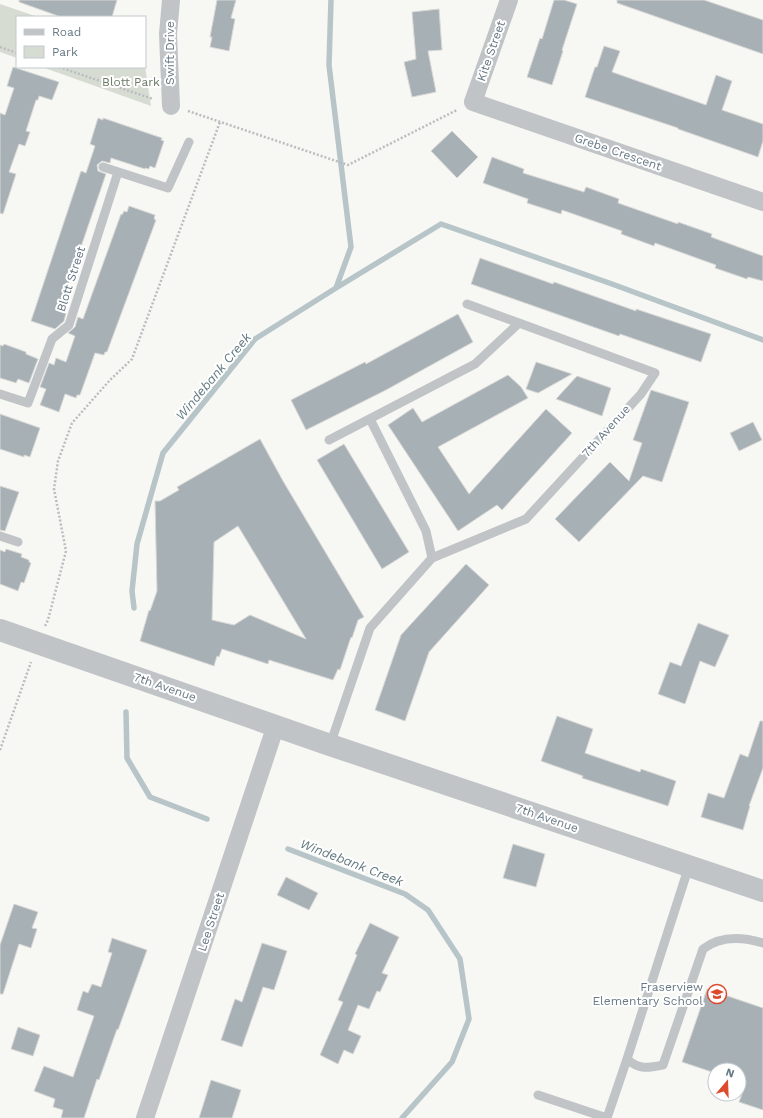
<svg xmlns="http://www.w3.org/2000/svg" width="763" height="1118" font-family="'Work Sans',sans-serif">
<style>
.green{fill:#d7dcd3}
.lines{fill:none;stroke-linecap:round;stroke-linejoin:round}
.stream{stroke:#b7c4c8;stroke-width:5.5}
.building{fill:#a7b0b5;stroke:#d9d8d6;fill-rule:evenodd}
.path{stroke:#babdbf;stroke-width:2.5;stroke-dasharray:2 2;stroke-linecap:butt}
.service{stroke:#c0c4c7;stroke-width:9}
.minor{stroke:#c0c4c7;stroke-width:18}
.tertiary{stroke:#c0c4c7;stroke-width:22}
.labels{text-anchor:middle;stroke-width:4;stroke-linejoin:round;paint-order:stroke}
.street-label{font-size:12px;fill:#677984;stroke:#fff}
.park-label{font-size:12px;fill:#6b7b66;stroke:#fff}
.poi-label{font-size:12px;fill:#677984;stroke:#fff;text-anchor:end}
.water-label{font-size:13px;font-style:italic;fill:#637a80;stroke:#fff}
</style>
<rect width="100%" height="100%" fill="#f7f7f4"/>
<path class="green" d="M 0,4 L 38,17 L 17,17 L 17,58 L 0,52 Z
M 145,66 L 151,106 L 42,67 L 145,67 Z"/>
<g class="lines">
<path class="stream" d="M 336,288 L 441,224 L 612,284 L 763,340
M 134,608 L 132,591 L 137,544 L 163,453 L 255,339 L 336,288 L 351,247 L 329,65 L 331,0
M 126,712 L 127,758 L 150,797 L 207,819
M 288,849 L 405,894 L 428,910 L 460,959 L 469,1019 L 452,1062 L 402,1118"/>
</g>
<path class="building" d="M 19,0 L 117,0 L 112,17 L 61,17 L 19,2 Z
M 217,0 L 236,0 L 231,18 L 235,19 L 229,51 L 210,47 L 212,37 L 210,37 Z
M 554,0 L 564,0 L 577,4 L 562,50 L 563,51 L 552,85 L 527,77 L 540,38 L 542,39 Z
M 617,0 L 704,0 L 763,20 L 763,54 L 617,3 Z
M 439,9 L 442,50 L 428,51 L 436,92 L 412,97 L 404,62 L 416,59 L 412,12 Z
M 604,46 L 620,51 L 612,72 L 706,105 L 716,75 L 732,81 L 722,110 L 763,124 L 763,141 L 758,157 L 678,129 L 678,128 L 585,97 L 595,67 L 597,67 Z
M 13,67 L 59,82 L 52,100 L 39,96 L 38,100 L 36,100 L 26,131 L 30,132 L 25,146 L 19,144 L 9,172 L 16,174 L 3,214 L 0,213 L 0,113 L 5,115 L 14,88 L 7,86 Z
M 98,118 L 103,120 L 103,118 L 162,138 L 161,140 L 164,141 L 155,168 L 150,166 L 149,169 L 145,168 L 145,169 L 111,158 L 110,163 L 102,161 L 97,165 L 98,171 L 106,174 L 59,311 L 66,313 L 64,321 L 55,329 L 31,321 L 81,171 L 86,173 L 95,146 L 90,144 Z
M 452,131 L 478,157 L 457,178 L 431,151 Z
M 492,157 L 524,169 L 523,173 L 584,192 L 586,187 L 619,199 L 618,203 L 678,224 L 678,222 L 712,234 L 711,237 L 763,256 L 763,281 L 748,277 L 747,279 L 715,268 L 716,265 L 655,243 L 654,246 L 621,234 L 622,231 L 562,210 L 561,214 L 527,203 L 528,199 L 483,183 Z
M 129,206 L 155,215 L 154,219 L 156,220 L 107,352 L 105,352 L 104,355 L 95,353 L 80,395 L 77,395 L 76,398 L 65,394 L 59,412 L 40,405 L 46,389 L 40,387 L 49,363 L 54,365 L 56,358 L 66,362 L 75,336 L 68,333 L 75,327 L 78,317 L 83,319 L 121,214 L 122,215 L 124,211 L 127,212 Z
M 480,258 L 553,284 L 554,282 L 636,311 L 636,309 L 711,334 L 701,362 L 620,334 L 619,336 L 471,284 Z
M 458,314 L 473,342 L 386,390 L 306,430 L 291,400 L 365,362 L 366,364 Z
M 4,344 L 26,352 L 26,354 L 38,359 L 29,383 L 18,379 L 16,383 L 13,382 L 0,378 L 0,345 L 3,346 Z
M 536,362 L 572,374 L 538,393 L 526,389 Z
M 508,375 L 521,387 L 528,398 L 438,447 L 469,494 L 546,409 L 572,433 L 502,510 L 497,505 L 458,531 L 388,425 L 413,408 L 422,422 Z
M 577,376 L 611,388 L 602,416 L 556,399 Z
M 651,390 L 689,402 L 662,482 L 643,476 L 579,542 L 555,519 L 610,462 L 629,481 L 642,443 L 633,440 Z
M 0,414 L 40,428 L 30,457 L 24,455 L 24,457 L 0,449 Z
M 753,422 L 762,440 L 739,451 L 730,433 Z
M 260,439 L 283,481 L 364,617 L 358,620 L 352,638 L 351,637 L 340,670 L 338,669 L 333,680 L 269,660 L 268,664 L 222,649 L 219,657 L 217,656 L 214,666 L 140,641 L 149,610 L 150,611 L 157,591 L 155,501 L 160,501 L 179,490 L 177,487 ZM 238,526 L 306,639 L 250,615 L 234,625 L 212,620 L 214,542 Z
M 344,444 L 409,552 L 382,569 L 317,460 Z
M 0,486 L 19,492 L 5,531 L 0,530 Z
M 6,549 L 22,554 L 21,557 L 29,560 L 29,562 L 31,563 L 24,583 L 21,582 L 18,591 L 0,584 L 0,550 L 5,552 Z
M 466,564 L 489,585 L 429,652 L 405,721 L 375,710 L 401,635 Z
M 698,623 L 729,635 L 715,667 L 700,661 L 685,704 L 658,694 L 670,662 L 681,666 Z
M 557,716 L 593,729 L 585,753 L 640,772 L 641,769 L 676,781 L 668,806 L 582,778 L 583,776 L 541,761 Z
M 760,721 L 763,721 L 763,768 L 749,806 L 750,806 L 743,830 L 701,817 L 708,793 L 724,798 L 740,754 L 748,757 Z
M 513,844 L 545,854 L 536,887 L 503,878 Z
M 286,877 L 318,893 L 309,910 L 277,895 Z
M 14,904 L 38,912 L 32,928 L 37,929 L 31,948 L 19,944 L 3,994 L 0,994 L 0,945 Z
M 370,923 L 399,937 L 382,973 L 388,975 L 380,992 L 377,991 L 369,1009 L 358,1005 L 348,1030 L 361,1036 L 353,1054 L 344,1050 L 338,1064 L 320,1055 L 343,1002 L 338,1000 L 357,955 L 355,954 Z
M 112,938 L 147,950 L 118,1030 L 117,1029 L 99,1080 L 97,1079 L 84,1118 L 61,1118 L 63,1110 L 53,1107 L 55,1099 L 34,1091 L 44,1066 L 73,1077 L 94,1016 L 77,1010 L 83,991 L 88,993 L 92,984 L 101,987 L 112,953 L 108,952 Z
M 262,943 L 287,951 L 274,990 L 263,987 L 242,1047 L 221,1040 L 235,999 L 242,1002 Z
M 707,989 L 763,1008 L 763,1110 L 739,1102 L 746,1083 L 739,1081 L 739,1070 L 715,1070 L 715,1073 L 682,1062 Z
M 18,1027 L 40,1035 L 33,1056 L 11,1049 Z
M 211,1080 L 241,1090 L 232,1118 L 199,1118 Z"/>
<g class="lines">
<path class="path" d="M 0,47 L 17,53
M 59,67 L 153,99
M 188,111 L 348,165 L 457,110
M 45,626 L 48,620 L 66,551 L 54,489 L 58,461 L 72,423 L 110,380 L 132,359 L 220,122
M 0,750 L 31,662"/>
<path class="service" d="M 103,167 L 168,188 L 189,142
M 467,304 L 519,323
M 0,394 L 28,403 L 52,339 L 69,325 L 118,172
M 370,419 L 426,531 L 432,558
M 329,440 L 475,364 L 519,323 L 655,373 L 641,394 L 526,519 L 432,558 L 370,628 L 330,745
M 0,536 L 18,542
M 689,866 L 627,1059 C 639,1070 648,1068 663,1065 L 703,949 C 721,935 743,937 763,943
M 538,1095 L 607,1118 L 627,1059"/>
<path class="minor" d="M 509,0 L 473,102 L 763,202
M 171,106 L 168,34 L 171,0
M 145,1118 L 276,725"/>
<path class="tertiary" d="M 0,630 L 330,745 L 763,891"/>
</g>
<defs>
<g id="school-ring" transform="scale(1)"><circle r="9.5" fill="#fff" stroke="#dd4b2e" stroke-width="1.5"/><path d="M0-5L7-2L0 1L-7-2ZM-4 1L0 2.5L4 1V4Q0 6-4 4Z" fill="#dd4b2e"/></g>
</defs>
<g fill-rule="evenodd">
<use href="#school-ring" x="717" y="994"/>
</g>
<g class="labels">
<g class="street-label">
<text transform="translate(491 51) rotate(-71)" y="4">Kite Street</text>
<text transform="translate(170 53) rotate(-90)" y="4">Swift Drive</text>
<text transform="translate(618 152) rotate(19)" y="4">Grebe Crescent</text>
<text transform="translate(71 279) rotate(-72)" y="4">Blott Street</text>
<text transform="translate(606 431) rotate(-48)" y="4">7th Avenue</text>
<text transform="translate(165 687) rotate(19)" y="4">7th Avenue</text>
<text transform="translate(547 818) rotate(19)" y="4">7th Avenue</text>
<text transform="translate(211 922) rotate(-72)" y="4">Lee Street</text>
</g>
<g class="park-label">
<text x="131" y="86">Blott Park</text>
</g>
<g class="poi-label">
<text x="703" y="991">Fraserview<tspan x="703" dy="14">Elementary School</tspan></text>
</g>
<g class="water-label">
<text transform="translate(213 376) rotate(-50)" y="5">Windebank Creek</text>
<text transform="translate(352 862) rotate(21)" y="5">Windebank Creek</text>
</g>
</g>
<rect x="16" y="16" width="130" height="52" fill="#ffffff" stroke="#c2c9ce"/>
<rect x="24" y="29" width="20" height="6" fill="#c0c4c7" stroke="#c2c9ce"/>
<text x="52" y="36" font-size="12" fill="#677984">Road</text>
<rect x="24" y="46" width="20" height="12" fill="#d7dcd3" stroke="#c2c9ce"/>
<text x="52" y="56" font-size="12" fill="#677984">Park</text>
<g transform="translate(727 1082) rotate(19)"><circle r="19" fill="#ffffff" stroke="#c2c9ce"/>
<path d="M0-3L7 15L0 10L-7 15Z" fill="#dd4b2e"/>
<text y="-6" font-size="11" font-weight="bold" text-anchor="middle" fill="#677984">N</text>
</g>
</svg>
